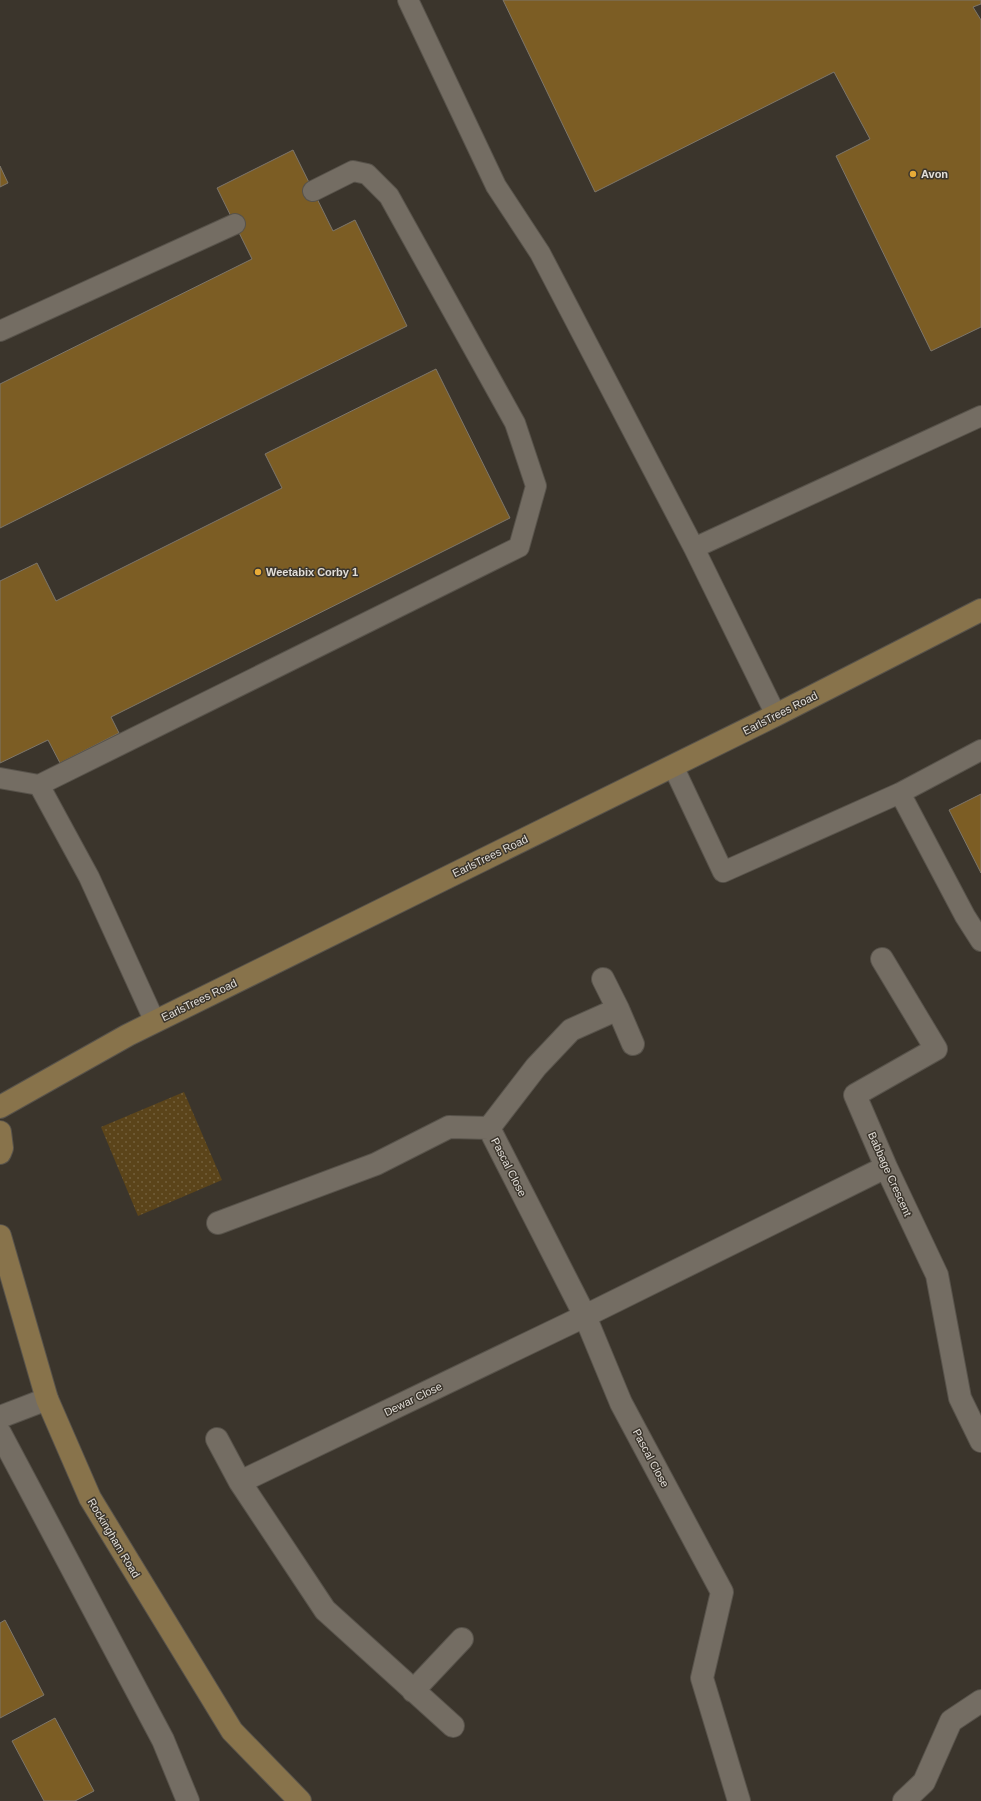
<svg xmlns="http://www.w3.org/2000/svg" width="981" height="1801" font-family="Arial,sans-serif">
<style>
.park{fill:url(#park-dots)}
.building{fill:#7c5d24;stroke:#7d766b}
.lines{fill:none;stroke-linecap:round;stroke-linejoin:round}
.lane-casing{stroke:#58534b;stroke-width:22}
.street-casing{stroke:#58534b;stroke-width:24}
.secondary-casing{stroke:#58534b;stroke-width:24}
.lane{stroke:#746d63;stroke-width:20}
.street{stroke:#746d63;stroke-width:22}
.secondary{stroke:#88734b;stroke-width:22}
.poi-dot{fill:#e8ab37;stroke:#3b352c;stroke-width:1.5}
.labels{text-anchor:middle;stroke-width:3;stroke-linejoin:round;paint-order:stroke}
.poi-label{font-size:11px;font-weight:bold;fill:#e2ded8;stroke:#3b352c;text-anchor:start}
.street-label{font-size:11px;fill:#e2ded8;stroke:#3b352c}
</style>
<defs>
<pattern id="park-dots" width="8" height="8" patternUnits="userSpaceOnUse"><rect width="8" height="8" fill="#5b441a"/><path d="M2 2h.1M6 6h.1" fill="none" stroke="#725f3b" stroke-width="1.8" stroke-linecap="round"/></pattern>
</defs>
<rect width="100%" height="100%" fill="#3b352c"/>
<path class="park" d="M 184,1092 L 222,1180 L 138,1216 L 101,1127 Z"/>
<path class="building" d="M 503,0 L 981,0 L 981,4 L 973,7 L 981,20 L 981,327 L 931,351 L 836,156 L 870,139 L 834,72 L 595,192 Z
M 293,150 L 333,231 L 355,220 L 407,326 L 0,528 L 0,384 L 252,259 L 217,188 Z
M 0,166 L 8,183 L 0,187 Z
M 436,369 L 510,518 L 111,717 L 119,733 L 60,763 L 48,740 L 0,763 L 0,581 L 37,563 L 56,601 L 282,488 L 265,454 Z
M 981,794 L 981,873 L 949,810 Z
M 5,1620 L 44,1695 L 0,1718 L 0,1623 Z
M 55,1718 L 94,1791 L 75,1801 L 44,1801 L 12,1741 Z"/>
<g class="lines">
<g class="lane-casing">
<path id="lane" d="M 408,0 L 496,186 L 540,253 L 694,548
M 0,331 L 235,224
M 776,715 L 694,548 L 981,416
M 673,766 L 723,872 L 900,793 L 965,916 L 981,941
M 0,778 L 39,785 L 89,877 L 155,1022
M 39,785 L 519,547 L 536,486 L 515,423 L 389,196 L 367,174 L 353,171 L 313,191
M 900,793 L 981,750"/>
</g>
<g class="street-casing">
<path id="street" d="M 882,959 L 936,1049 L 855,1095 L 886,1167 L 937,1275 L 960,1398 L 981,1441
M 618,1009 L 633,1044
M 489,1128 L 536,1067 L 571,1030 L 618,1009 L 603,979
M 218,1223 L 376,1164 L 449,1127 L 489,1128 L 585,1316 L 621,1403 L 722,1592 L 702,1678 L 739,1801
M 0,1417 L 47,1399
M 0,1433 L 163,1740 L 188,1801
M 217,1439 L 240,1482
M 413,1691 L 462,1639
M 453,1726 L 325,1610 L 240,1482 L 585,1316 L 886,1167
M 904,1801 L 924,1782 L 951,1721 L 981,1701"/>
</g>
<g class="secondary-casing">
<path id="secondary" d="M 0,1107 L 128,1035 L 776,715 L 981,610
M 0,1132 L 2,1148 L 0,1153
M 0,1236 L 47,1399 L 90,1498 L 232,1731 L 300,1801"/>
</g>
<use href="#lane" class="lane"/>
<use href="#street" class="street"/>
<use href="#secondary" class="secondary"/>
</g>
<g class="poi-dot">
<circle cx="913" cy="174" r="4"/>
<circle cx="258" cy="572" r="4"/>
</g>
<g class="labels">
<g class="poi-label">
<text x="921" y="178">Avon</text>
<text x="266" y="576">Weetabix Corby 1</text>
</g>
<g class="street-label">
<text transform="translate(780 713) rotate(-27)" y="4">EarlsTrees Road</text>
<text transform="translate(490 856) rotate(-26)" y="4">EarlsTrees Road</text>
<text transform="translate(199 1000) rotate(-26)" y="4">EarlsTrees Road</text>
<text transform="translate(509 1167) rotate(63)" y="4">Pascal Close</text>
<text transform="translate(890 1174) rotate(66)" y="4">Babbage Crescent</text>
<text transform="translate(413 1399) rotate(-26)" y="4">Dewar Close</text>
<text transform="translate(651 1458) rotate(62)" y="4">Pascal Close</text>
<text transform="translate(114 1538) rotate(59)" y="4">Rockingham Road</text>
</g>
</g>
</svg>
